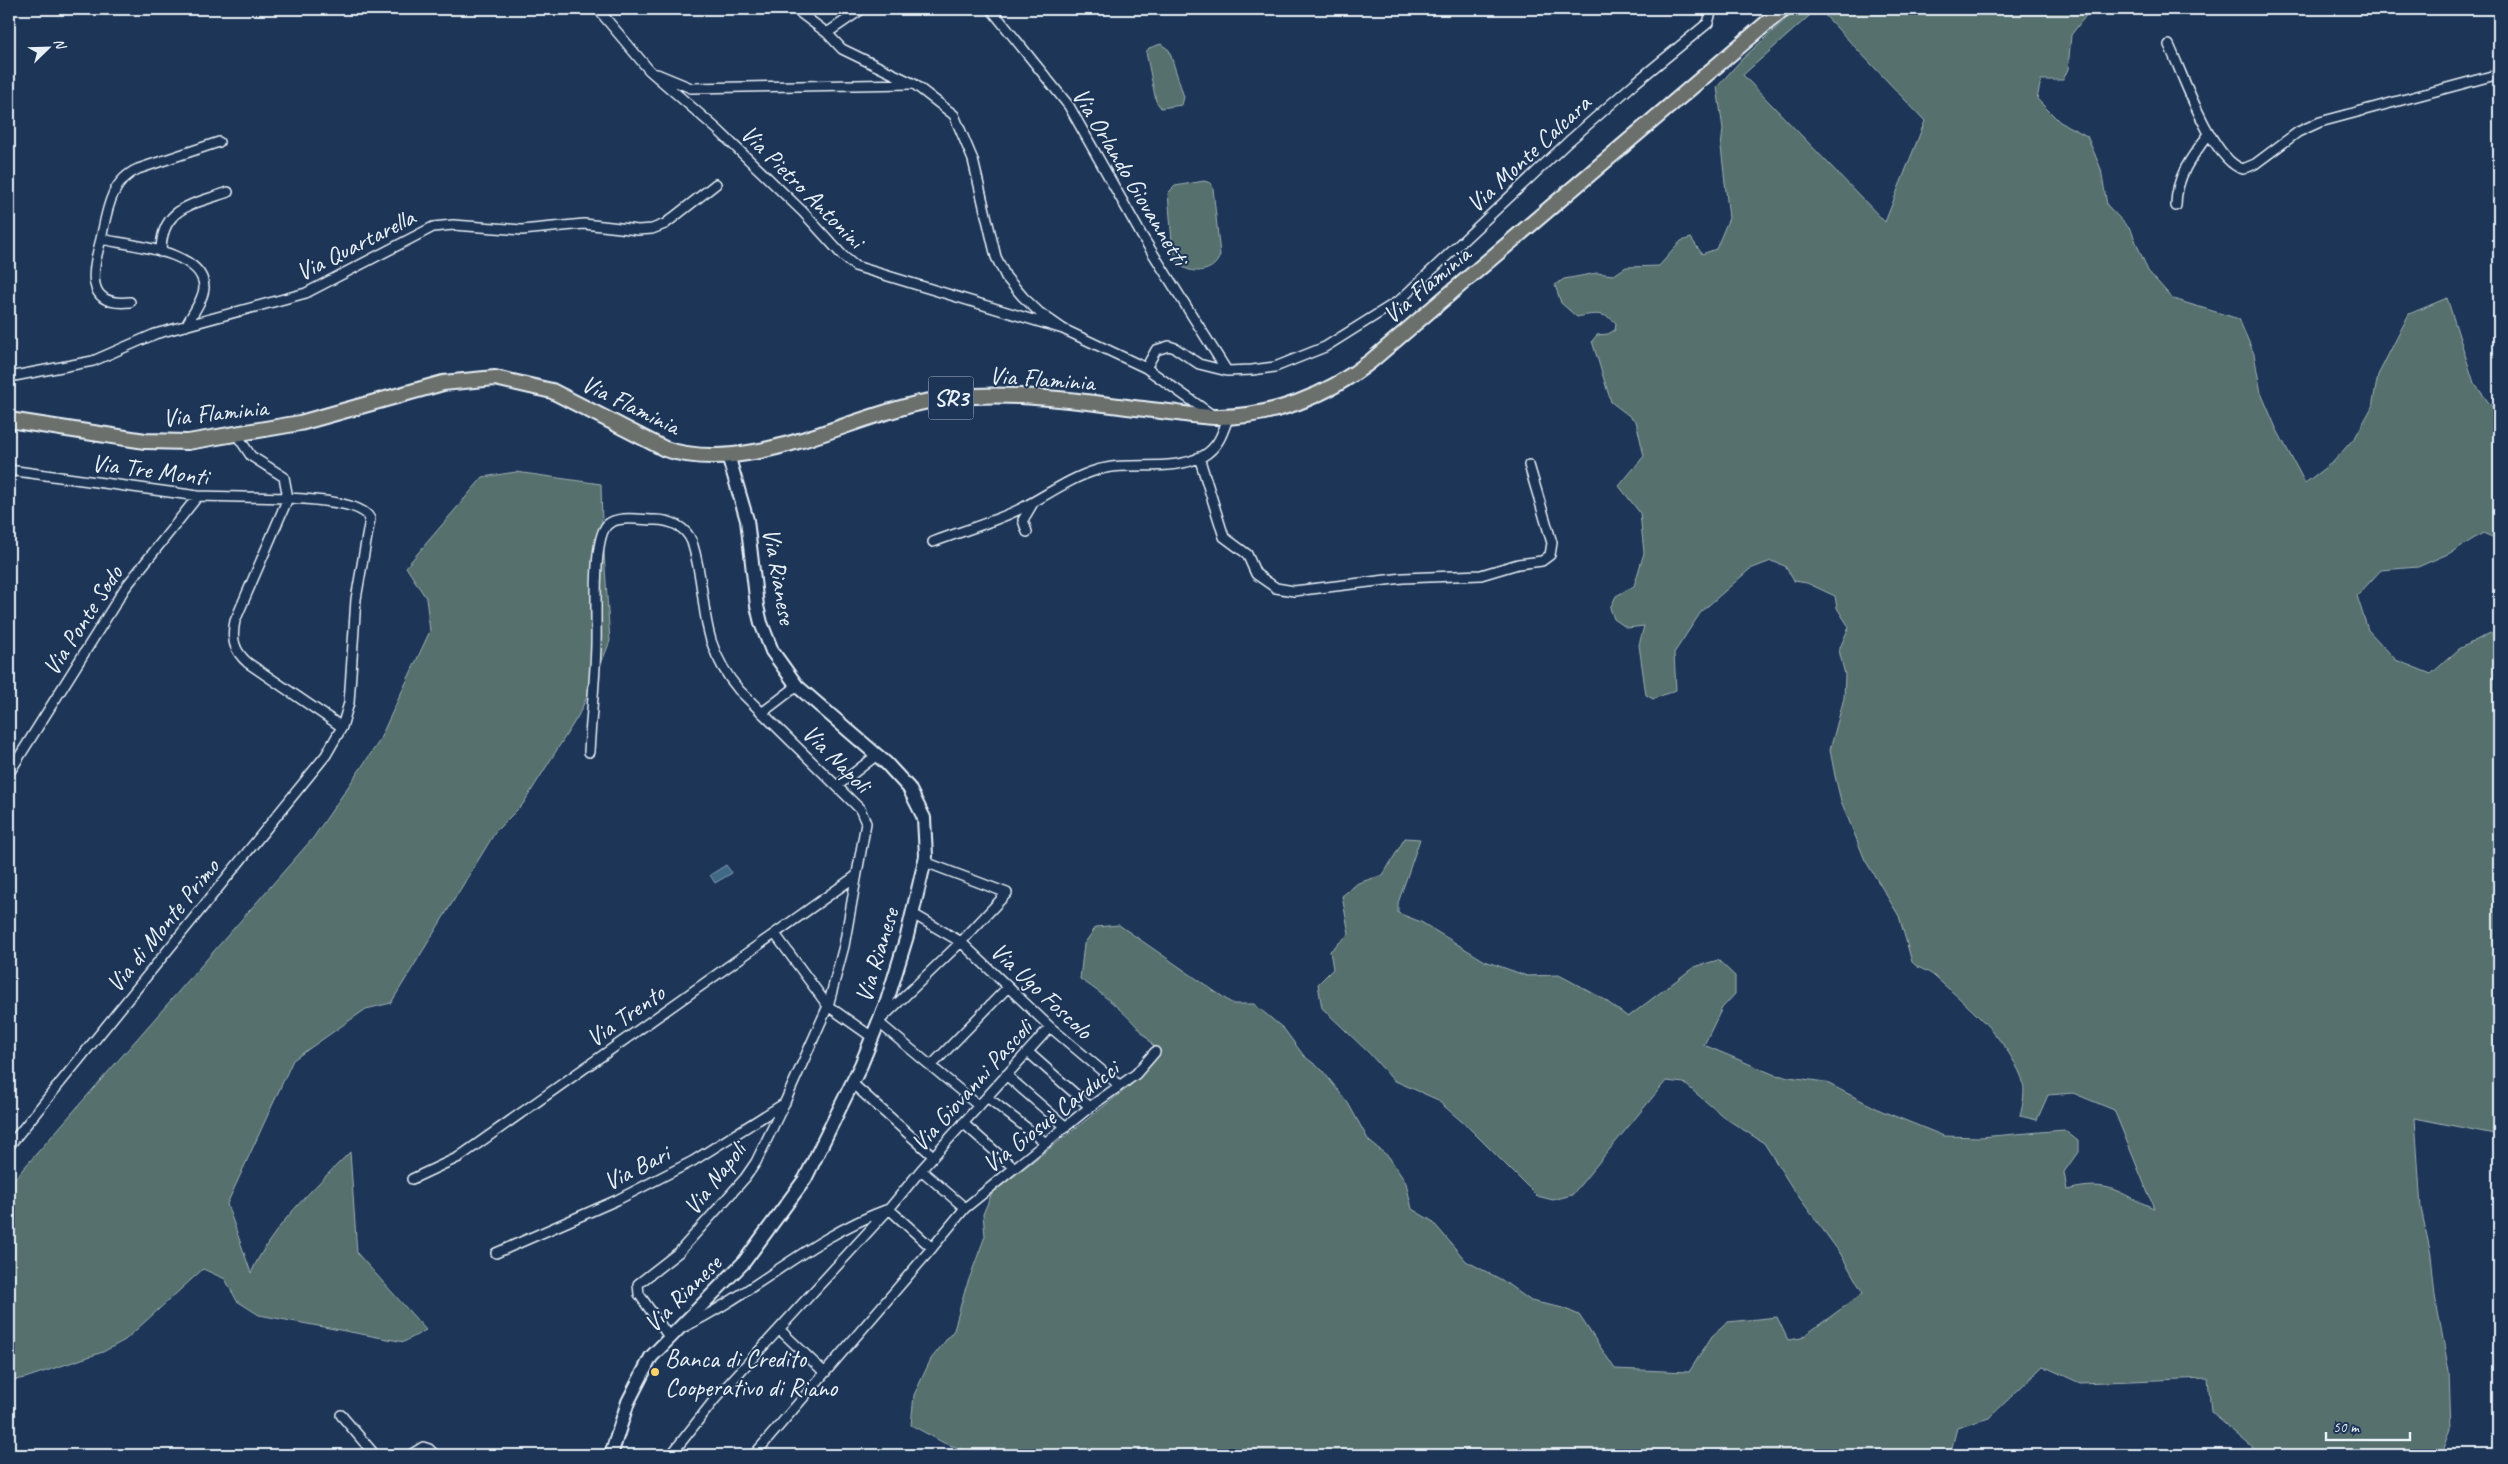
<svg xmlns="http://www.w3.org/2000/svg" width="2508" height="1464" font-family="Caveat,sans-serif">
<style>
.green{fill:#56706e;stroke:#9fb0b3}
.water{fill:#3f6986;stroke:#839fb4}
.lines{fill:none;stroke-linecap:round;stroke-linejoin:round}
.street-casing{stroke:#e8f1f8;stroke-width:12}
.secondary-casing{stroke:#e8f1f8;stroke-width:16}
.primary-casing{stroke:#e8f1f8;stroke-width:18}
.street{stroke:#1d3557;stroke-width:9}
.secondary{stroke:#1d3557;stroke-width:12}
.primary{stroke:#6c706d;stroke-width:14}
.poi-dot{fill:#ffd166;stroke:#1d3557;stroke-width:2}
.labels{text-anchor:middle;stroke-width:4;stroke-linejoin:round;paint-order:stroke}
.shield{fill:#1d3557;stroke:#abb9c8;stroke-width:1}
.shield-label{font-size:24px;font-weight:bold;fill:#e8f1f8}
.street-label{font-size:25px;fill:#e8f1f8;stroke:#1d3557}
.poi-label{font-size:25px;fill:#e8f1f8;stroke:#1d3557;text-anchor:start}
</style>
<rect width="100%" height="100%" fill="#1d3557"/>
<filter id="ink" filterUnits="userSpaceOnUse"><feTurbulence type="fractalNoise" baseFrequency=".02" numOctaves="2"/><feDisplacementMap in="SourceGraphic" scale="10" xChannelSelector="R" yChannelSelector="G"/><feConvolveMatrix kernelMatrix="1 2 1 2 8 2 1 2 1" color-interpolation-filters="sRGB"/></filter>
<g filter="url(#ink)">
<path class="green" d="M 1797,9 L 1817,9 L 1743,75 L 1885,222 L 1925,121 L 1819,9 L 2091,9 L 2071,35 L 2068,69 L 2063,80 L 2041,80 L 2037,99 L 2060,122 L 2087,136 L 2101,169 L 2107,205 L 2131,230 L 2148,271 L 2173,299 L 2239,319 L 2254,354 L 2261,393 L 2276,428 L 2305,483 L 2334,461 L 2356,436 L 2372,407 L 2378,375 L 2409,314 L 2447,298 L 2474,383 L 2499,416 L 2499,540 L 2483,533 L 2450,553 L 2418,567 L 2381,570 L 2357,596 L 2368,630 L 2396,660 L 2431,674 L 2459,649 L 2490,633 L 2499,639 L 2499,1135 L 2415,1118 L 2421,1208 L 2431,1255 L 2435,1295 L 2449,1372 L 2451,1429 L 2441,1455 L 2261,1455 L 2211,1412 L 2208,1378 L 2080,1383 L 2043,1366 L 1989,1418 L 1957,1428 L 1951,1451 L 1953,1455 L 978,1455 L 944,1443 L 911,1425 L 914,1395 L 931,1359 L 954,1330 L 964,1293 L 985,1236 L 983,1214 L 992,1193 L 1130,1086 L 1158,1052 C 1136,1022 1111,999 1080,979 L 1084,944 L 1096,927 L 1119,925 L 1233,1004 L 1254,1004 L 1284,1029 L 1304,1056 L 1322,1070 L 1348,1103 L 1369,1141 L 1389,1157 L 1406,1183 L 1412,1209 L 1432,1221 L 1466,1261 L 1502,1280 L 1531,1301 L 1563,1308 L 1579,1315 L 1615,1369 L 1689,1372 L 1712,1336 L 1728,1322 L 1777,1317 L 1788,1340 L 1801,1338 L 1863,1293 L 1840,1253 L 1793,1189 L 1764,1143 L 1725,1118 L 1684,1083 L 1666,1081 L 1572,1195 L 1553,1200 L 1537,1196 L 1468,1127 L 1436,1099 L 1393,1080 L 1369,1053 L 1322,1008 L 1318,984 L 1333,969 L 1330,951 L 1349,934 L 1342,896 L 1358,883 L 1383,875 L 1405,838 L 1420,839 L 1398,903 L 1398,913 L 1421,922 L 1485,961 L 1527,976 L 1559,975 L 1602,998 L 1628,1017 L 1694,967 L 1718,960 L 1735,976 L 1735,994 L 1722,1008 L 1704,1045 L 1775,1075 L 1825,1082 L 1882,1111 L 1944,1136 L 1980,1137 L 2064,1130 L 2078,1141 L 2078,1152 L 2064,1172 L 2067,1190 C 2111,1179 2116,1193 2154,1208 L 2114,1110 L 2073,1093 L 2048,1095 L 2037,1120 L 2020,1116 C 2023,1104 2026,1090 2022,1078 C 2005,1036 1967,1005 1934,976 C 1927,970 1918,969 1912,962 L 1899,916 L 1865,860 L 1841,801 L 1835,776 L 1830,750 L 1844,698 L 1845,675 L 1839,650 L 1849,627 L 1837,608 L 1835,596 L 1807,583 L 1794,581 L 1785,566 L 1771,561 L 1750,569 L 1701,612 L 1674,653 L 1676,690 L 1653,699 L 1646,695 L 1639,645 L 1644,626 L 1627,628 L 1614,619 L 1610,608 L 1616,596 L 1634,586 L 1644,553 L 1640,513 L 1619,486 L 1644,456 L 1636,421 L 1611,402 L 1592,341 L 1597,335 L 1608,334 L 1615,330 L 1616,323 C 1604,311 1592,314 1577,317 L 1561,303 L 1555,285 L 1564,279 L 1597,273 L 1614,275 L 1626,267 L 1659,266 L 1681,241 L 1691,238 L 1702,254 L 1716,249 L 1729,218 L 1721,147 L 1723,129 L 1717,87 L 1742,59 Z
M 1161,44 L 1169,50 L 1184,97 L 1182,105 L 1161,108 L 1156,101 L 1146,52 L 1149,48 Z
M 1204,181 L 1211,183 L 1213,188 L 1220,255 C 1214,277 1179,276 1173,254 L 1168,193 L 1175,186 Z
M 516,472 L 601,484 L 602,523 L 610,641 L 595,680 L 578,716 L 523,804 L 496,831 L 391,1003 L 366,1009 L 293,1060 L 227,1204 L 251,1273 C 273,1225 313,1189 350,1152 L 357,1253 L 426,1330 L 404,1342 L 259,1315 L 237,1301 L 225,1279 L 203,1269 L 125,1340 L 103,1352 L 25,1378 L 9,1381 L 9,1185 L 313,838 L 378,743 L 430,631 L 426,598 L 406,567 L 483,477 Z"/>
<path class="water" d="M 726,865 L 732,873 L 715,883 L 710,875 Z"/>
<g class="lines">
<g class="street-casing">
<path id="street" d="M 600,9 L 602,14 L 649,70 L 718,130 L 803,212 L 843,256 L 855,266 L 1063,329
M 795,9 L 827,33 L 842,49 L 914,84 L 954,115 L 973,160 L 996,257 L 1006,277 L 1023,297 L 1040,313 L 1063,329 L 1146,368
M 991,9 L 1069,106 L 1142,236 L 1227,371
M 827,33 L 862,9
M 2169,45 C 2183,75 2212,161 2243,169 L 2255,164 L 2298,132 L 2320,122 L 2499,74
M 657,74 L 691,88 L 911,84
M 2176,206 C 2176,176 2192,156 2209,134
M 101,239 C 93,269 83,307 130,302
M 161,252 C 161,206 193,205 228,192
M 186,326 C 191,316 204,299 204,287 C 203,250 127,245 101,239 C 107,212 110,181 138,169 L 219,142
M 9,377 L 93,361 L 155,334 L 306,293 L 433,227 L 453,225 L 522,230 L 584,224 L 638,230 L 652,229 L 665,224 L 716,184
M 1212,415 L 1146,368 L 1156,350 L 1169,346 L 1175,348 L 1199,364 L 1227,371 L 1252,370 L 1275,367 L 1325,347 L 1400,300 L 1569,141 L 1635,83 L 1708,23 L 1712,9
M 1199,457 L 1224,537 L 1247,554 L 1256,574 L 1276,588 L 1294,591 L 1403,578 L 1481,575 L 1518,564 L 1542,561 L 1550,555 L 1552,543 L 1529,465
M 9,470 L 198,496 L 288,498 L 284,477 L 251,456 L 237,435
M 1027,532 L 1023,520 L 1033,503
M 933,542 C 962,531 994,522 1022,508 C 1047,495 1070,478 1097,470 C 1132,460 1170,473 1203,456 C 1219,447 1223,432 1229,415
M 763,712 L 797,686
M 589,752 C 591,716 595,681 596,645 C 597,621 592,540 607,525 C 617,515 642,520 655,520 C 671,520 686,527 692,542 C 710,599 695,638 739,690 L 860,809 L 866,823 L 844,946 L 828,1006 L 785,1102 L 756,1162 L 745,1178 L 679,1252 L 638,1284 L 639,1294 L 669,1337
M 9,773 L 125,588 L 198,496
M 837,786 L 877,755
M 925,862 L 1007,893 L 961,942 L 878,1022 L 979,1106
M 913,914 L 961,942 L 1050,1027 L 1119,1085
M 775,934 L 828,1006 L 872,1037
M 1028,1052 L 1090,1107
M 931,1066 L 1008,987
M 1006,1075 L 1066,1127
M 852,1083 L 933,1156
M 987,1097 L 1046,1143
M 963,1123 L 1014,1168
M 9,1146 L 326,755 L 342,727 L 248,663 C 234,651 231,639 235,621 L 288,498 C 306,499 363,501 370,519 L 356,599 L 349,703 L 342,727
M 412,1179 L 459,1157 L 856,876
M 965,1208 L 1090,1107 L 1136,1074 L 1155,1052
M 889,1209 L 932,1248 L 965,1208 L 921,1170
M 496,1253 L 617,1200 L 693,1161 L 785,1103
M 684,1327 C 754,1293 812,1237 886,1210
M 779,1329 L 825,1373
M 341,1415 L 375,1455
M 410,1455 L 423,1447 L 429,1449 L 435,1455
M 671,1455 L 715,1399 L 889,1209 L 921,1170 L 1050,1027
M 754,1455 L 932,1248"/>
</g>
<g class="secondary-casing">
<path id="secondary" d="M 611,1455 L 628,1402 L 651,1357 L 744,1262 L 805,1179 L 861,1065 L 887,1001 L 907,936 L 926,856 L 924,818 L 909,788 L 886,763 L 797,686 L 772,651 L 761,623 L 757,606 L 747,520 L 728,455"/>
</g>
<g class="primary-casing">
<path id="primary" d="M 9,420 L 145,441 L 188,442 L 300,423 L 443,383 L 495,378 L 552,391 L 665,449 C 748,476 843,419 924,402 C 998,386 1087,403 1161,411 C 1179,413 1196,416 1214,417 C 1271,418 1327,396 1371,361 L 1783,9"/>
</g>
<use href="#street" class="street"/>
<use href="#secondary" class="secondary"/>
<use href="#primary" class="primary"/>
</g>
</g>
<circle class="poi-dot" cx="655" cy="1372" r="5"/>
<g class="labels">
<rect class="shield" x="928.5" y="376.5" width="45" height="43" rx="4"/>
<g class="shield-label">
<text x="951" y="406">SR3</text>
</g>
<g class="street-label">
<text transform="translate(1528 153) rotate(-43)" y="9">Via Monte Calcara</text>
<text transform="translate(1131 176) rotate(59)" y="9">Via Orlando Giovannetti</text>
<text transform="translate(803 186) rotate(45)" y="9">Via Pietro Antonini</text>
<text transform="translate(355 244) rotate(-27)" y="9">Via Quartarella</text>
<text transform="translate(1426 284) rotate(-40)" y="9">Via Flaminia</text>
<text transform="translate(1042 378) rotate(4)" y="9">Via Flaminia</text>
<text transform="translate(631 404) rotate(26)" y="9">Via Flaminia</text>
<text transform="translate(215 412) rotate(-6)" y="9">Via Flaminia</text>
<text transform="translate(150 469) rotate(7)" y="9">Via Tre Monti</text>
<text transform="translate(780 576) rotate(80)" y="9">Via Rianese</text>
<text transform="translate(82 620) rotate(-57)" y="9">Via Ponte Sodo</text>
<text transform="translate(837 758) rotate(45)" y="9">Via Napoli</text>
<text transform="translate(162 925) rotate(-51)" y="9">Via di Monte Primo</text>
<text transform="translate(876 955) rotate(-73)" y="9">Via Rianese</text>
<text transform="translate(1042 990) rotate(43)" y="9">Via Ugo Foscolo</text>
<text transform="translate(625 1015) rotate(-35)" y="9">Via Trento</text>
<text transform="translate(971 1085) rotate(-48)" y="9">Via Giovanni Pascoli</text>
<text transform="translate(1050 1116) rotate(-38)" y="9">Via Giosuè Carducci</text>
<text transform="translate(636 1167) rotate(-27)" y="9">Via Bari</text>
<text transform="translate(714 1178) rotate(-52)" y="9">Via Napoli</text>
<text transform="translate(682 1293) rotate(-45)" y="9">Via Rianese</text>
</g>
<g class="poi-label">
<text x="665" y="1367">Banca di Credito<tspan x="665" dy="29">Cooperativo di Riano</tspan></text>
</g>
</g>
<rect width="2508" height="1464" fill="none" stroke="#1d3557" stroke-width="30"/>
<rect x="15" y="15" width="2478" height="1434" fill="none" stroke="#e8f1f8" stroke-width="2" filter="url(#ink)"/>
<g transform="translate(48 48) rotate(67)" stroke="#1d3557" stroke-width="4" paint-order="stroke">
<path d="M0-4L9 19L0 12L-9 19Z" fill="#e8f1f8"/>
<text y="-8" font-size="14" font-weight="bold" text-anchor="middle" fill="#e8f1f8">N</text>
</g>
<path d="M2326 1432v8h84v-8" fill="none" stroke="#e8f1f8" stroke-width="2.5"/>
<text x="2333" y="1432" font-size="15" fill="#e8f1f8" stroke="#1d3557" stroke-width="4" paint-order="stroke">50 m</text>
</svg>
